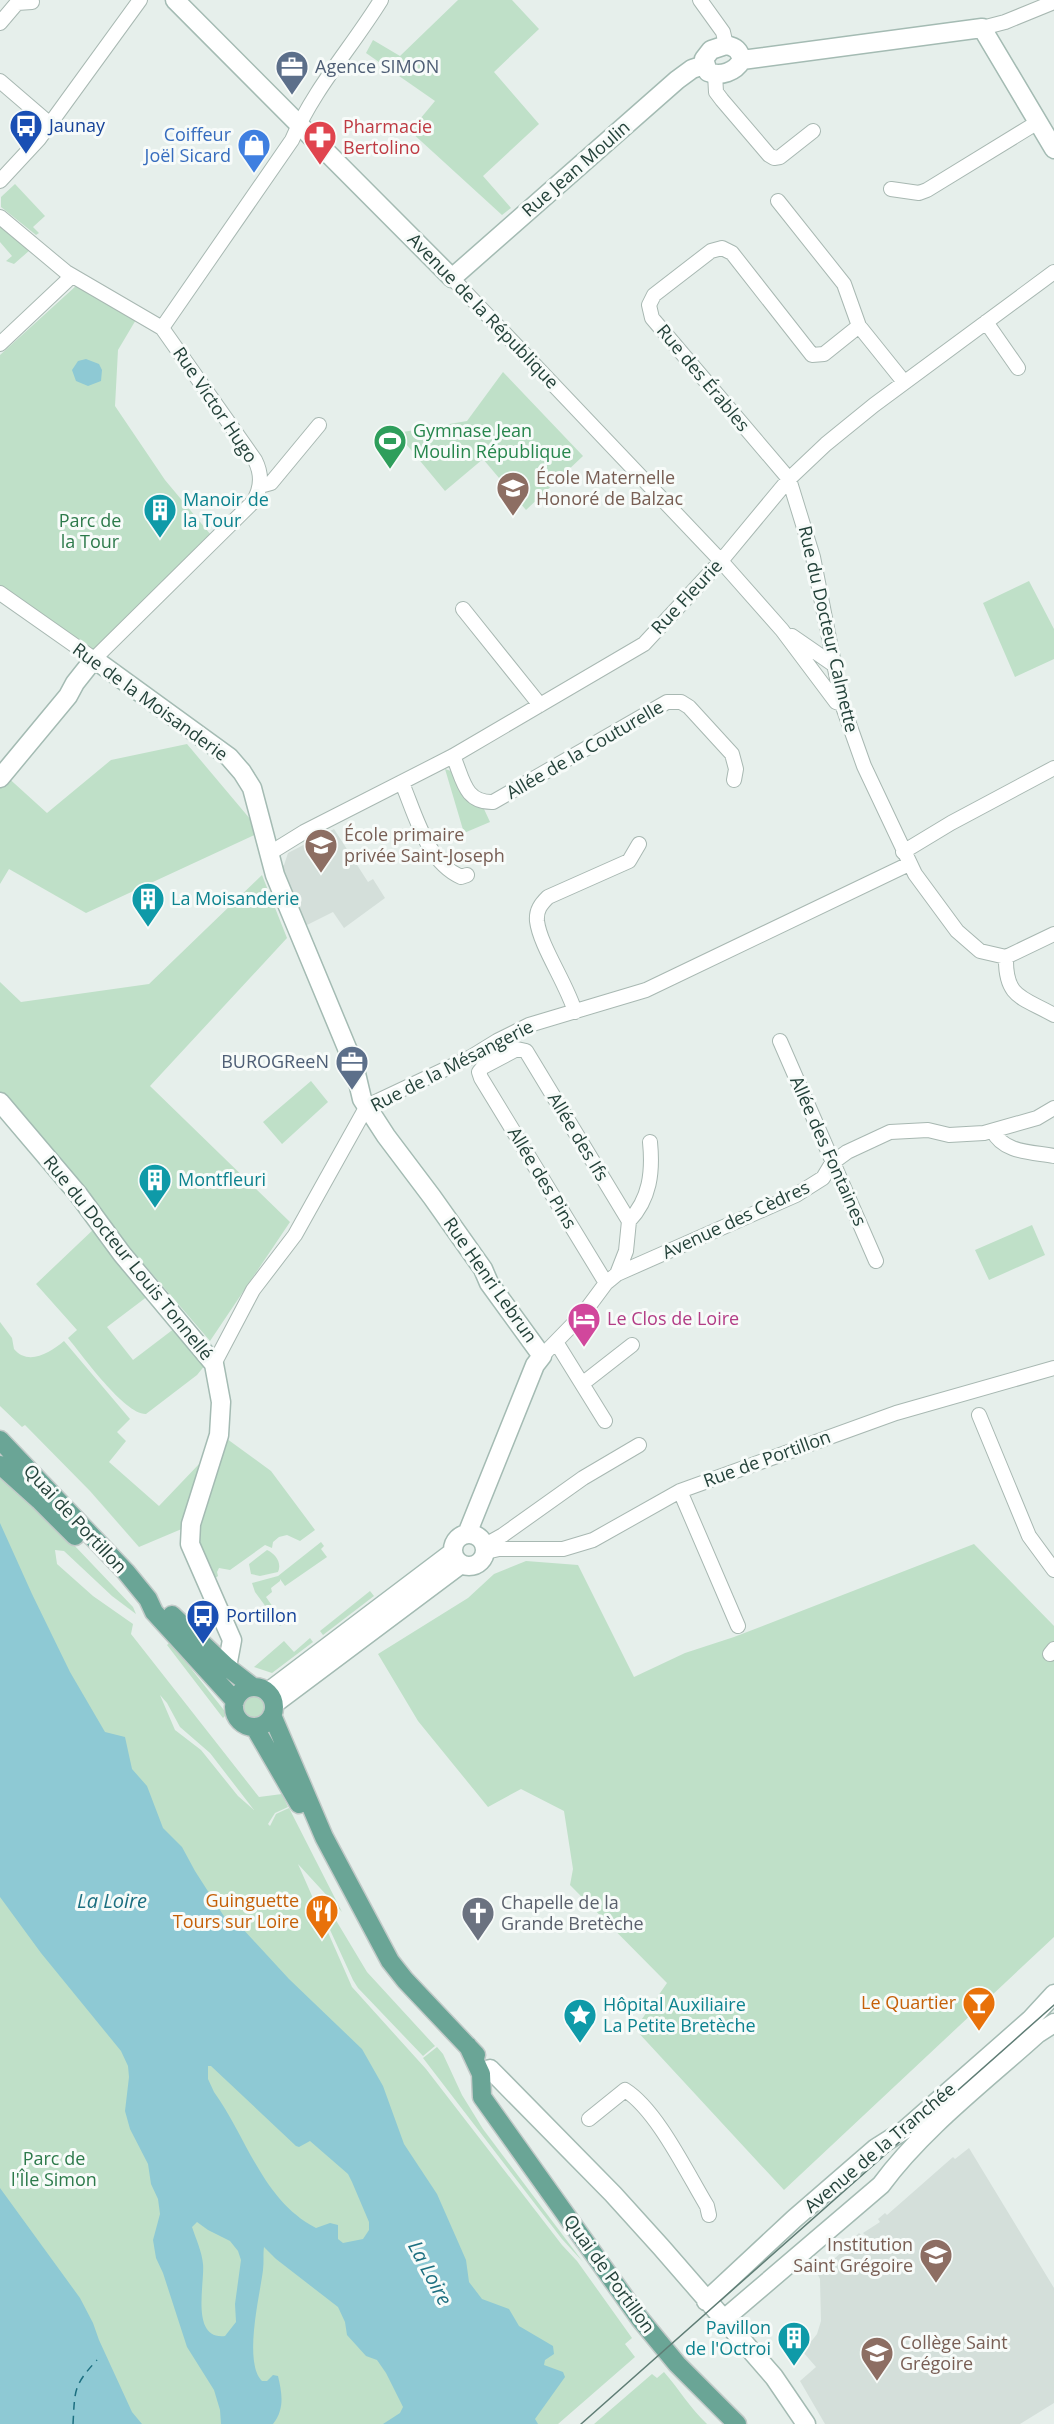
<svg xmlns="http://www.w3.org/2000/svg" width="1054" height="2424" font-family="'Open Sans',sans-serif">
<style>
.built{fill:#d4dfda}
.green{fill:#bfe0c8;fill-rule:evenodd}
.water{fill:#8ec9d4;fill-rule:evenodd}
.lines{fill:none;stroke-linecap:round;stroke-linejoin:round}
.ferry{stroke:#1c6f80;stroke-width:1.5;stroke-dasharray:8 6;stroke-linecap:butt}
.street-casing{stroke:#a8b8b2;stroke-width:16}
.secondary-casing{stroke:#a4bbb3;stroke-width:21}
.primary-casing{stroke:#c2cac8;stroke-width:21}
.street{stroke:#fff;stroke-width:14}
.secondary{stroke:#fff;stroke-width:18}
.primary{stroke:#6aa596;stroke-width:18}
.tram{stroke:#5f7d75;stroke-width:1.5}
.labels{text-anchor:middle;stroke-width:6;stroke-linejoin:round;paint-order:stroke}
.service-label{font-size:18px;fill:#4e5e75;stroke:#f7fbf9;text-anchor:start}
.transit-label{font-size:18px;fill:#164399;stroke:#f7fbf9;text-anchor:start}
.health-label{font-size:18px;fill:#be3a42;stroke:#f7fbf9;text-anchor:start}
.shop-label{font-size:18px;fill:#366cbe;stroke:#f7fbf9;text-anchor:end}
.street-label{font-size:18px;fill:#24423a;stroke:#f7fbf9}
.leisure-label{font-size:18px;fill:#27864d;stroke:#f7fbf9;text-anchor:start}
.education-label{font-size:18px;fill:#785e54;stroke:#f7fbf9;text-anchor:start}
.culture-label{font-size:18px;fill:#0d838f;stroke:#f7fbf9;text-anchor:start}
.park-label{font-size:18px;fill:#2d7a4b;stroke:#f7fbf9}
.hotel-label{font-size:18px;fill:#b23c85;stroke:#f7fbf9;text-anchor:start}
.food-label{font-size:18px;fill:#c56008;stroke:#f7fbf9;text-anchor:end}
.worship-label{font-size:18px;fill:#5b616d;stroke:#f7fbf9;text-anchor:start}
.water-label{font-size:20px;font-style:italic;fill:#1c6f80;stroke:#f7fbf9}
</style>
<rect width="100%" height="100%" fill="#e6efeb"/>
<path class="built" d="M 334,829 L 368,882 L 373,879 L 385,898 L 344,928 L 333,912 L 301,928 L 277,869 L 284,865 L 288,853 Z
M 969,2148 L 1054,2288 L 1054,2403 L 1020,2424 L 825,2424 L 800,2381 L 816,2367 L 803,2352 L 817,2334 L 821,2321 L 820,2279 L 816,2271 L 831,2257 L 833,2260 L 846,2248 L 848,2250 L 856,2243 L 853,2239 L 859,2233 L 863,2237 L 865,2235 L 863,2233 L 880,2222 L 878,2219 L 885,2213 L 887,2215 L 953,2157 L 955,2159 Z"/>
<path class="green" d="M 458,0 L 512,0 L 539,29 L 494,72 L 539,124 L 483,176 L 511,208 L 502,215 L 410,131 L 435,101 L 366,53 L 373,40 L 400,56 Z
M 15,184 L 45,216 L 33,227 L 39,233 L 36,235 L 1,207 L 1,197 Z
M 0,225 L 30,250 L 14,264 L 6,261 L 12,256 L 0,242 Z
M 77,285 L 137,318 L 118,350 L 115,406 L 165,480 L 211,535 L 94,653 L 0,585 L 0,355 Z
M 503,372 L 583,456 L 526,510 L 483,459 L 445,491 L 397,433 L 467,421 Z
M 1029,581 L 1054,629 L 1054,659 L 1015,677 L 983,603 Z
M 187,744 L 261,832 L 86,913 L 9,869 L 0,884 L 0,779 L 4,774 L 47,813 L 111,760 Z
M 445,769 L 451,771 C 458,789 463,804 484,809 L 490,822 L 464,833 Z
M 262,875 L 287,938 L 150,1086 L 290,1222 L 210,1341 L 0,1097 L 0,982 L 21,1002 L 149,984 Z
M 311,1081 L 328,1102 L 282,1144 L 263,1122 Z
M 1032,1225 L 1045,1255 L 989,1280 L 975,1250 Z
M 96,1227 L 148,1296 L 107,1327 L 133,1360 L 175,1328 L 206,1364 L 197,1375 L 146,1414 C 125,1415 82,1355 68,1338 L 77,1330 L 36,1284 Z
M 0,1322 L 12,1338 L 14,1349 C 28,1366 50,1353 64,1341 L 130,1419 L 117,1432 L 126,1441 L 109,1462 L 159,1506 L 201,1462 L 184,1528 L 139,1547 L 90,1491 L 25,1425 L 22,1427 L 0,1406 Z
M 223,1436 L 271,1471 L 315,1530 L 300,1541 L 287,1535 L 279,1537 L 273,1542 L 272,1548 L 265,1545 L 230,1570 L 219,1568 L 217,1572 L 218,1576 L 209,1583 L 189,1522 Z
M 0,1474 L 73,1544 L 133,1607 L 136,1614 L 112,1596 L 64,1551 L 55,1550 L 57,1564 L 93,1596 L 133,1624 L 131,1634 L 259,1797 L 282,1794 L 288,1807 L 275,1813 L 268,1824 L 270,1826 L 276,1814 L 289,1808 L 342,1912 L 298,1864 L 352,1987 L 426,2069 L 562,2245 L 577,2261 L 632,2338 L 625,2344 L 635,2357 L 558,2424 L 0,2424 ZM 160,1695 L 167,1703 L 180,1727 L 210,1753 L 254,1810 L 238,1796 L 201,1750 L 175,1730 Z
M 321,1542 L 324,1546 L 321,1549 L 327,1557 L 285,1586 L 280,1579 L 280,1581 L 271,1588 L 272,1592 L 266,1597 L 284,1623 L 280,1626 L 255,1592 L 252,1583 L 278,1576 Z
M 974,1544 L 1054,1626 L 1054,1937 L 784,2190 L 635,2029 L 667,1983 L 570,1885 L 573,1869 L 564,1811 L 521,1789 L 488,1807 L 418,1721 L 378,1654 L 468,1598 L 494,1574 L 526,1561 L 578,1565 L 634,1677 L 685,1653 L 734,1637 Z
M 267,1550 C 276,1554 282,1563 278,1572 L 260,1576 L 251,1574 L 249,1564 Z
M 370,1591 L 374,1596 L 323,1635 L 320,1631 Z
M 310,1638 L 313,1642 L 272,1673 L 254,1667 L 284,1641 L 294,1652 Z
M 170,1642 L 227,1714 L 223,1718 L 167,1645 Z
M242 1707a11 11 0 1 1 22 0a11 11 0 1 1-22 0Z
M 325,1902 L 367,1972 L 435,2046 L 423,2056 L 358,1988 L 353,1980 L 320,1908 Z
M 437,2047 L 443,2054 L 462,2095 L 483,2129 L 583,2262 L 562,2239 L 423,2058 Z
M 664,2372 C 679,2389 690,2408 707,2424 L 594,2424 L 652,2374 L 657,2378 Z"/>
<path class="water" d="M 86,359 L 99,364 L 102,370 L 101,381 L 88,386 L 76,381 L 72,370 L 78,361 Z
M 0,1523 L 32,1594 L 70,1672 L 105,1732 L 125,1737 L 132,1769 L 147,1786 L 163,1828 L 182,1847 L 195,1871 L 227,1921 L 242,1928 L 289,1979 L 362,2049 L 383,2086 L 404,2144 L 437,2194 L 466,2260 L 469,2282 L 482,2299 L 509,2309 L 519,2326 L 553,2346 L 554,2354 L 545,2360 L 544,2365 L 563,2372 L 565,2377 L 535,2419 L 538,2424 L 383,2424 L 400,2413 L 403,2407 L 386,2373 L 377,2360 L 366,2356 L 347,2335 L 345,2322 L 338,2307 L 276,2259 L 264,2247 C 263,2254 264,2262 263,2270 C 260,2295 243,2362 262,2381 L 267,2381 L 273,2375 L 278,2376 C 282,2393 285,2409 273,2424 L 221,2424 L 220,2410 L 214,2390 L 187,2347 L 163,2273 L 156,2258 L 153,2240 L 160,2214 L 158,2199 L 151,2184 L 148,2164 L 130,2129 L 125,2111 L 129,2077 L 128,2066 L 121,2051 L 41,1953 L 0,1897 ZM 208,2066 L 211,2066 L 296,2146 L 299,2147 L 310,2141 L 348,2174 L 352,2182 L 369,2222 L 369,2230 L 363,2239 L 343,2243 L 338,2239 L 338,2225 L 330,2223 L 316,2228 C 263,2201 247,2138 214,2092 L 208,2079 ZM 197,2222 L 208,2230 L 230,2241 L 238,2251 L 241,2260 L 235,2304 L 236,2322 L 225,2336 C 190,2340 205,2283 203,2264 C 202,2252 196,2239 192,2227 Z
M 0,2188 L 80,2298 L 93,2323 L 99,2340 L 132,2412 L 142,2424 L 0,2424 Z"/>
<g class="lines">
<path class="ferry" d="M 73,2424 C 75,2390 73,2386 97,2360"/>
<g class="street-casing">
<path id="street" d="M 700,0 L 723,32 L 726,45
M 0,23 L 17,3 L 32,2
M 982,28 L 1005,22 L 1054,2
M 715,74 L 716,92 L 722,100 L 769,155 L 774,158 L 780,157 L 813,131
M 0,81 L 50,124
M 0,181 L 39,139 L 140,0
M 891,189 L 919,193 L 927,190 L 1038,122
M 778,201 L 844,284 L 859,326 L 904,382
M 0,217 L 66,272 L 162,328 L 255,460 C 262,474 262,488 253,502 L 94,659 L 0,593
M 452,278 L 721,561 L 782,630 L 836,702 L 842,704
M 986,322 L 1018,368
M 859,326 L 824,354 L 812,355 L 732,253 L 722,248 L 711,251 L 654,295 L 649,305 L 652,318 L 789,479 L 813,557 L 842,704 L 864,766 L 915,874 L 957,931 L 980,951 L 1006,957 L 1054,934
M 162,328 L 292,140 C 313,90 352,47 381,0
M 0,344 L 72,276
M 260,486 L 271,483 L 319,425
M 463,609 L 540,705
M 792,636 L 834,665
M 453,756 C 463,778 464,803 493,802 L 667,702 L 681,702 L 689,707 L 732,754 L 736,769 L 734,780
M 402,783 C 416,816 427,862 461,877 L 467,875
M 903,852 L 951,823 L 1054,768
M 270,853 L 304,832 L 453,756 L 644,644 L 721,561 L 789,479 L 826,444 L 874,405 L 1054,272
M 1006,957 C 1005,998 1022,997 1054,1015
M 575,1012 C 567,984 540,946 537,921 C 536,910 541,904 548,897 L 629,861 L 639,844
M 780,1041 L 876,1261
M 993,1131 C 1003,1153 1033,1152 1054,1156
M 629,1221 C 650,1199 653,1172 650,1142
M 606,1283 L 481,1078 L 479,1072 L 483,1067 L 517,1049 L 526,1051 L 629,1221 L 626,1251 L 617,1274
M 556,1342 L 605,1421
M 542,1356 L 583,1314 L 606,1283 L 617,1274 L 796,1195 L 823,1178 L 832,1163 L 847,1152 L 890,1132 L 928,1130 L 949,1135 L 984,1133 L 1037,1118 L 1054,1108
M 214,1364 L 253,1290 L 295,1235 L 367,1106 L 471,1057 L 497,1041 L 529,1025 L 646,990 L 909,864
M 582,1384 L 632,1345
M 979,1415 L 1029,1536 L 1054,1570
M 680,1491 L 738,1626
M 485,1545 L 503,1535 L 583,1478 L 639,1445
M 486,1552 L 499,1549 L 563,1549 L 593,1540 L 680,1491 L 896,1413 L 1054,1368
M 1050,1654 L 1054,1649
M 589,2119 L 625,2090 C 657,2110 687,2173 707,2206 L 709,2215"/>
</g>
<g class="secondary-casing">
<path id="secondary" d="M 175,0 L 452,278 L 677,80 L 692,69 L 704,65
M 726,45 C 736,47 739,50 742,60 C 735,72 721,77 708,72 L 704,59 L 711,50 Z
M 742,60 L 982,28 L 1054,149
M 0,778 L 68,696 L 75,683 L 94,659 L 229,757 L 242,772 L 252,788 L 275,875 L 354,1065 L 362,1099 L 386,1136 L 432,1197 L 483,1269 L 489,1283 L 542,1356 L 535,1365 L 467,1534
M 0,1102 L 78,1194 L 122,1254 L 214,1364 L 221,1402 L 219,1435 L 191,1524 L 190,1544 L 232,1640 L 227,1667
M453 1550a16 16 0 1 1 32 0a16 16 0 1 1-32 0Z
M 268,1692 L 453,1552
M 274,1704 L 461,1564
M 490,2069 L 613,2194 L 661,2247 L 774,2377 L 806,2424
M 706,2301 L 794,2219 L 876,2148 L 906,2129 L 1030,2020 L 1054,1994
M 723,2320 L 881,2185 C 922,2129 985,2081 1037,2034 L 1054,2023"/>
</g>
<g class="primary-casing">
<path id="primary" d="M 0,1440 L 126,1572 L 148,1599 L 154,1612 L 235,1701
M 0,1465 L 39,1500 L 75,1536
M 172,1615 L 227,1667 L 253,1687
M234 1707a20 20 0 1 1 40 0a20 20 0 1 1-40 0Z
M 272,1715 L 324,1837 L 390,1961 L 405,1980 L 476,2055
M 255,1728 L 299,1804
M 468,2046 L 481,2074 L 482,2097 L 640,2319 L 677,2364 L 737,2424"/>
</g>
<use href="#street" class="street"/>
<use href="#secondary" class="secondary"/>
<use href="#primary" class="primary"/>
<path class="tram" d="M 581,2424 L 1054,2005"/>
</g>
<defs>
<g id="office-pin" transform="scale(1.725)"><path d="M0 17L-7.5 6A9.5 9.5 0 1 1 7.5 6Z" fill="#5c6f8a" stroke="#f7fbf9"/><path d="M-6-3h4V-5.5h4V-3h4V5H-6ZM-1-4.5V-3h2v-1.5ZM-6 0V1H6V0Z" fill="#fff"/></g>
<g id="bus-pin" transform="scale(1.725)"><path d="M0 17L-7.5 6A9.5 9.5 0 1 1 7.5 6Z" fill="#1a4fb4" stroke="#f7fbf9"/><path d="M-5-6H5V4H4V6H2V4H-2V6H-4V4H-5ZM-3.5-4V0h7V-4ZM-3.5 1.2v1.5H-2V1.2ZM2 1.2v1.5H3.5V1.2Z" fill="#fff"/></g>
<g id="pharmacy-pin" transform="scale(1.725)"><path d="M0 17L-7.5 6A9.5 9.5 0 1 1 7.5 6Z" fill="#e0444e" stroke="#f7fbf9"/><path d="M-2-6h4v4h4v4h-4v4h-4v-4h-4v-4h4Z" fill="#fff"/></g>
<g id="shop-pin" transform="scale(1.725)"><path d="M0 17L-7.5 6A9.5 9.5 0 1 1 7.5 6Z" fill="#3f7fe0" stroke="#f7fbf9"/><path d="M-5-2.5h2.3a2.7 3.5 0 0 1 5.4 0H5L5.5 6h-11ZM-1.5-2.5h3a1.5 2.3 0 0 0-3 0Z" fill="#fff"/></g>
<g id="stadium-pin" transform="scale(1.725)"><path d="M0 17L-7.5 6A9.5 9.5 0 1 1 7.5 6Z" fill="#2e9e5b" stroke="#f7fbf9"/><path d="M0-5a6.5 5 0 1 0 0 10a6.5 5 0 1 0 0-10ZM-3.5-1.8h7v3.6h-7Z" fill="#fff"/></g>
<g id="school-pin" transform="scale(1.725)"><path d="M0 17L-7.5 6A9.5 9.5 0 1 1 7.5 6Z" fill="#8d6e63" stroke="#f7fbf9"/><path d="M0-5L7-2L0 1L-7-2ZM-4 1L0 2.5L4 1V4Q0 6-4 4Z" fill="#fff"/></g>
<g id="building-pin" transform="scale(1.725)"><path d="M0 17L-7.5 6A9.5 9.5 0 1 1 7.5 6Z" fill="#0f9aa8" stroke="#f7fbf9"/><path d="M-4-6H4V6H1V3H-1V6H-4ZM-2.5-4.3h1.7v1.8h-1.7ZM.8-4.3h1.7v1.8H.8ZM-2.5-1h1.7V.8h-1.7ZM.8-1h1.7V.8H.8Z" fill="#fff"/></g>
<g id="hotel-pin" transform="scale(1.725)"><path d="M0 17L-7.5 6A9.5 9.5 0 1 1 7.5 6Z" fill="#d1479c" stroke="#f7fbf9"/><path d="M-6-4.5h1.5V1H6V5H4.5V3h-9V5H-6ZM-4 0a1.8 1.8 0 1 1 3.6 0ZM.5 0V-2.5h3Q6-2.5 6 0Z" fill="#fff"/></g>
<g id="restaurant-pin" transform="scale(1.725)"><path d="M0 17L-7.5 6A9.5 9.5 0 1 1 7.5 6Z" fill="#e8710a" stroke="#f7fbf9"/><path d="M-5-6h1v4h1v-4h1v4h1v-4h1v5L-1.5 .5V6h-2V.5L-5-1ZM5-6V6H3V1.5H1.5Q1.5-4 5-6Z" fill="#fff"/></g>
<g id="church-pin" transform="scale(1.725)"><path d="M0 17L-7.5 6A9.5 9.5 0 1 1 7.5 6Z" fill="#6b7280" stroke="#f7fbf9"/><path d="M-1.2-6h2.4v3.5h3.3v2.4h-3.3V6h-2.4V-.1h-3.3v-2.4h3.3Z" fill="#fff"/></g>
<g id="bar-pin" transform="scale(1.725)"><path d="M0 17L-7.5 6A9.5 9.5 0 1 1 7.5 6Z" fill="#e8710a" stroke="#f7fbf9"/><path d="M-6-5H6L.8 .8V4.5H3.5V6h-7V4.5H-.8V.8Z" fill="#fff"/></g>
<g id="sight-pin" transform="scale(1.725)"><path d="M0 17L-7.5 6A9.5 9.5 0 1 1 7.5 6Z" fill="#0f9aa8" stroke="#f7fbf9"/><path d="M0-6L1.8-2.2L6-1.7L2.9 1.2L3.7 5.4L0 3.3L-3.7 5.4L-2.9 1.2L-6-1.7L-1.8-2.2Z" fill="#fff"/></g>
</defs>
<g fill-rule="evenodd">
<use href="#office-pin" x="292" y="67"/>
<use href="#bus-pin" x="26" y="126"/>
<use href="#pharmacy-pin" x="320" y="137"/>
<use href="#shop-pin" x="254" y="145"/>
<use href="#stadium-pin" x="390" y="441"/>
<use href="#school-pin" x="513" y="488"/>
<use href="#building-pin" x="160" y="510"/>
<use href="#school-pin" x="321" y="845"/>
<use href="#building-pin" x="148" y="899"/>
<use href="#office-pin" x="352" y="1062"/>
<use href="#building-pin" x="155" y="1180"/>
<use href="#hotel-pin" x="584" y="1319"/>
<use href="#bus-pin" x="203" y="1616"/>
<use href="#restaurant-pin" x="322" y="1911"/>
<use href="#church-pin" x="478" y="1913"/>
<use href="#bar-pin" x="979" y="2003"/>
<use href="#sight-pin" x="580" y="2015"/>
<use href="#school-pin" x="936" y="2255"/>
<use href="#building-pin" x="794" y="2338"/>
<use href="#school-pin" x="877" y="2353"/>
</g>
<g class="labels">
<g class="service-label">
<text x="315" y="73">Agence SIMON</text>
<text x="329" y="1068" text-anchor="end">BUROGReeN</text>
</g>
<g class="transit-label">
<text x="49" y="132">Jaunay</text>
<text x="226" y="1622">Portillon</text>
</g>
<g class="health-label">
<text x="343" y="133">Pharmacie<tspan x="343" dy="21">Bertolino</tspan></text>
</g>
<g class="shop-label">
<text x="231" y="141">Coiffeur<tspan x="231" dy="21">Joël Sicard</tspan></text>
</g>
<g class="street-label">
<text transform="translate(576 169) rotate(-41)" y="6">Rue Jean Moulin</text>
<text transform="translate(483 311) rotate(46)" y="6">Avenue de la République</text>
<text transform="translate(703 378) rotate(50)" y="6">Rue des Érables</text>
<text transform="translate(215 405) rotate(56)" y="6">Rue Victor Hugo</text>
<text transform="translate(687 597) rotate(-47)" y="6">Rue Fleurie</text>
<text transform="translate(828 629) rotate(77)" y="6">Rue du Docteur Calmette</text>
<text transform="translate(150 702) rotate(36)" y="6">Rue de la Moisanderie</text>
<text transform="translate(585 750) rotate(-30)" y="6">Allée de la Couturelle</text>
<text transform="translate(452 1066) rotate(-27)" y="6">Rue de la Mésangerie</text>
<text transform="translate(578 1137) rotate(59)" y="6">Allée des Ifs</text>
<text transform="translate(828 1151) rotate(66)" y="6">Allée des Fontaines</text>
<text transform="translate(542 1178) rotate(59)" y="6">Allée des Pins</text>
<text transform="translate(736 1220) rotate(-25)" y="6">Avenue des Cèdres</text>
<text transform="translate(128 1258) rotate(51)" y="6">Rue du Docteur Louis Tonnellé</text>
<text transform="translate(490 1280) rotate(55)" y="6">Rue Henri Lebrun</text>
<text transform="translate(767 1459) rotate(-20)" y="6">Rue de Portillon</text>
<text transform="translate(75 1519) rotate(47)" y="6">Quai de Portillon</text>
<text transform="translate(880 2148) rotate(-40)" y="6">Avenue de la Tranchée</text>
<text transform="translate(609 2274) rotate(54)" y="6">Quai de Portillon</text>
</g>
<g class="leisure-label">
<text x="413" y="437">Gymnase Jean<tspan x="413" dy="21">Moulin République</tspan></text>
</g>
<g class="education-label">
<text x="536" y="484">École Maternelle<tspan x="536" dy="21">Honoré de Balzac</tspan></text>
<text x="344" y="841">École primaire<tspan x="344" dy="21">privée Saint-Joseph</tspan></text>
<text x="913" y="2251" text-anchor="end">Institution<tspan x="913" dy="21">Saint Grégoire</tspan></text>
<text x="900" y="2349">Collège Saint<tspan x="900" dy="21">Grégoire</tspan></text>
</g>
<g class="culture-label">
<text x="183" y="506">Manoir de<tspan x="183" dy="21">la Tour</tspan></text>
<text x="171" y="905">La Moisanderie</text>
<text x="178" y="1186">Montfleuri</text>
<text x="603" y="2011">Hôpital Auxiliaire<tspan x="603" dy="21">La Petite Bretèche</tspan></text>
<text x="771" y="2334" text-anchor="end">Pavillon<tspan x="771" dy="21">de l'Octroi</tspan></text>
</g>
<g class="park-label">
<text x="90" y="527">Parc de<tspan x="90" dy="21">la Tour</tspan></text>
<text x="54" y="2165">Parc de<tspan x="54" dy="21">l'Île Simon</tspan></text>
</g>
<g class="hotel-label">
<text x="607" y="1325">Le Clos de Loire</text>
</g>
<g class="food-label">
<text x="299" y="1907">Guinguette<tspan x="299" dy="21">Tours sur Loire</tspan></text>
<text x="956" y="2009">Le Quartier</text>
</g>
<g class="worship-label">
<text x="501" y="1909">Chapelle de la<tspan x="501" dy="21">Grande Bretèche</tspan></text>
</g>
<g class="water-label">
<text x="112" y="1908">La Loire</text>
<text transform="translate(430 2273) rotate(62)" y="7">La Loire</text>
</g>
</g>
</svg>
